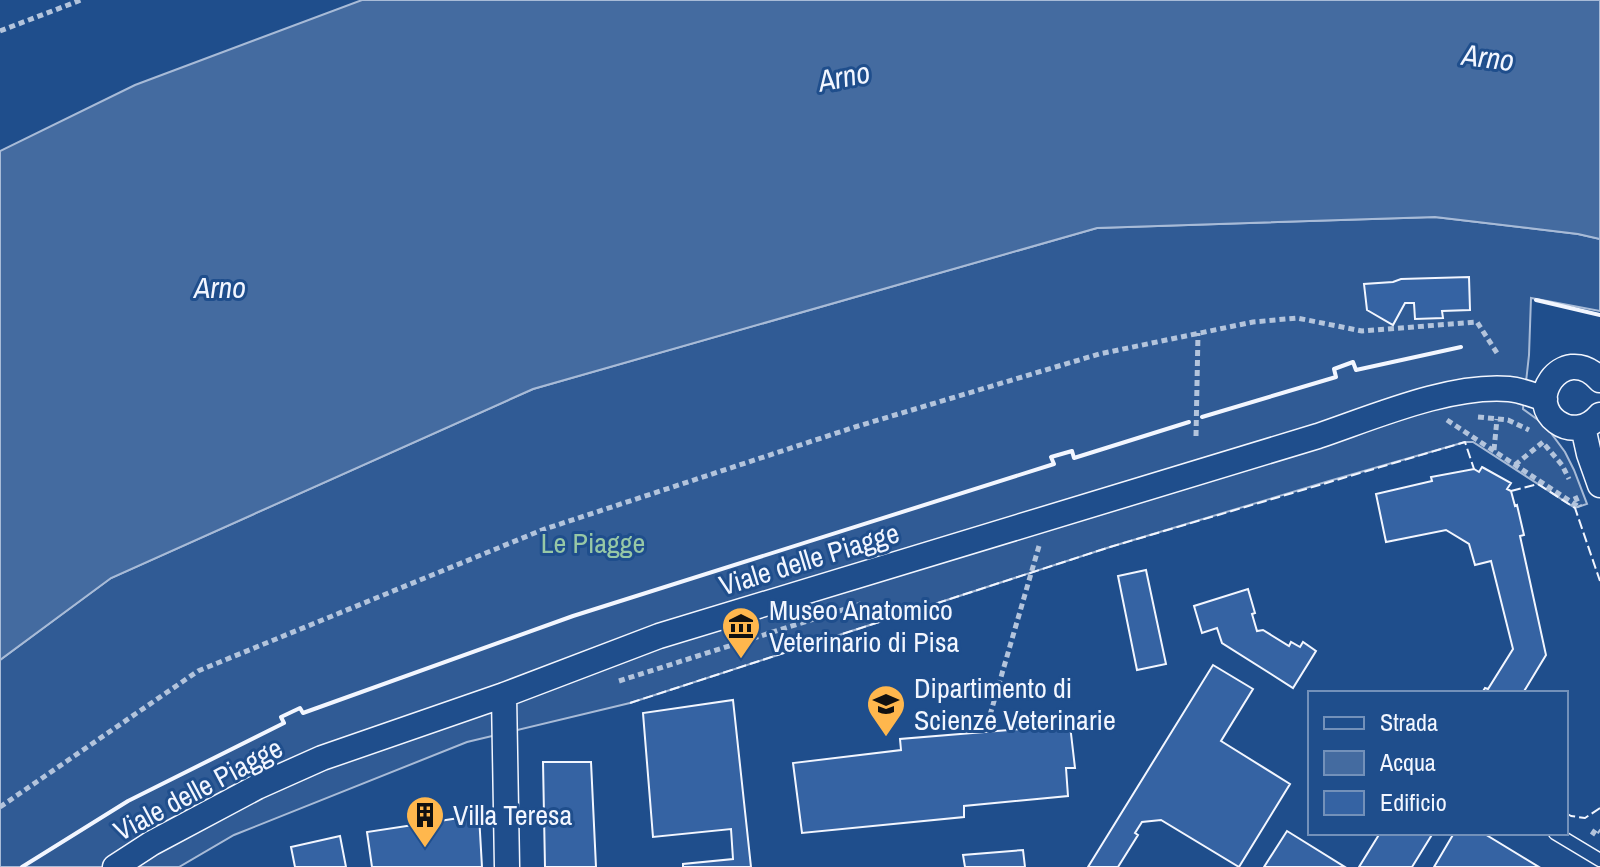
<svg xmlns="http://www.w3.org/2000/svg" width="1600" height="867" font-family="'Archivo Narrow',sans-serif">
<style>
.built{fill:#305b95;stroke:#a8bbd7;stroke-width:2}
.water{fill:#446ba0;stroke:#a8bbd7;stroke-width:2}
.building{fill:#3563a3;stroke:#f2f6ff;stroke-width:2}
.lines{fill:none;stroke-linecap:round;stroke-linejoin:round}
.lane-casing{stroke:#f2f6ff;stroke-width:15}
.street-casing{stroke:#f2f6ff;stroke-width:27}
.path{stroke:#b3c4dc;stroke-width:5;stroke-dasharray:6 4;stroke-linecap:butt}
.lane{stroke:#1f4e8c;stroke-width:12}
.street{stroke:#1f4e8c;stroke-width:24}
.fence{stroke:#f2f6ff;stroke-width:2;stroke-dasharray:10 4;stroke-linecap:butt}
.wall{stroke:#f2f6ff;stroke-width:4}
.labels{text-anchor:middle;stroke-width:6;stroke-linejoin:round;paint-order:stroke}
.park-label{font-size:28px;fill:#97c8a6;stroke:#1f4e8c}
.street-label{font-size:28px;fill:#f2f6ff;stroke:#1f4e8c}
.poi-label{font-size:28px;fill:#f2f6ff;stroke:#1f4e8c;text-anchor:start}
.water-label{font-size:30px;font-style:italic;fill:#f2f6ff;stroke:#1f4e8c}
</style>
<rect width="100%" height="100%" fill="#1f4e8c"/>
<path class="built" d="M 1435,217 L 1578,234 L 1600,239 L 1600,311 L 1531,298 L 1529,355 L 1523,409 L 1545,425 L 1565,452 L 1574,470 L 1587,504 L 1575,508 L 1473,442 L 1465,442 L 1329,481 L 1110,547 L 630,703 L 467,742 L 234,835 L 179,867 L 0,867 L 0,660 L 111,578 L 533,389 L 1097,228 Z"/>
<path class="water" d="M 362,0 L 1600,0 L 1600,239 L 1578,234 L 1435,217 L 1097,228 L 533,389 L 111,578 L 0,660 L 0,151 L 135,85 Z"/>
<path class="building" d="M 1469,277 L 1470,310 L 1442,311 L 1443,318 L 1415,319 L 1414,303 L 1405,303 L 1393,325 L 1367,310 L 1364,284 L 1393,282 L 1401,279 Z
M 1482,467 L 1511,483 L 1507,489 L 1511,491 L 1515,506 L 1517,505 L 1524,535 L 1520,536 L 1546,655 L 1523,693 L 1482,693 L 1485,688 L 1488,689 L 1513,649 L 1491,561 L 1475,565 L 1469,544 L 1446,530 L 1386,542 L 1376,494 L 1432,481 L 1431,477 L 1474,469 L 1479,472 Z
M 1146,570 L 1166,664 L 1137,670 L 1118,576 Z
M 1248,589 L 1255,613 L 1252,614 L 1257,631 L 1263,630 L 1289,646 L 1291,642 L 1300,647 L 1303,642 L 1316,651 L 1293,688 L 1222,643 L 1217,628 L 1202,633 L 1194,606 Z
M 1213,665 L 1253,689 L 1221,741 L 1290,784 L 1239,867 L 1161,820 L 1142,822 L 1135,833 L 1138,835 L 1118,867 L 1088,867 Z
M 733,700 L 751,867 L 683,867 L 683,864 L 733,859 L 731,829 L 653,837 L 643,713 Z
M 1070,725 L 1075,768 L 1066,768 L 1068,796 L 964,806 L 964,817 L 802,833 L 793,763 L 901,750 L 900,739 Z
M 543,762 L 591,762 L 596,867 L 545,867 Z
M 479,815 L 482,867 L 372,867 L 367,832 Z
M 1287,831 L 1345,867 L 1264,867 Z
M 1380,833 L 1433,833 L 1412,867 L 1359,867 Z
M 1454,833 L 1483,833 L 1539,867 L 1434,867 Z
M 340,836 L 346,867 L 295,867 L 291,847 Z
M 1023,850 L 1025,867 L 965,867 L 963,855 Z"/>
<g class="lines">
<g class="lane-casing">
<path id="lane" d="M 1555,833 L 1600,860"/>
</g>
<g class="street-casing">
<path id="street" d="M 1600,380 C 1593,372 1584,366 1572,367 C 1564,368 1556,373 1551,380 C 1528,413 1573,447 1600,415
M 1583,427 L 1589,454 L 1600,485
M 504,695 L 507,867
M 115,867 L 152,843 L 257,787 L 322,758 L 504,695 L 659,636 L 1318,436 C 1374,417 1450,384 1509,389 C 1521,390 1533,395 1545,399"/>
</g>
<path class="path" d="M 0,31 L 81,0
M 1478,417 L 1508,420 L 1529,430
M 1447,420 L 1579,507
M 1196,436 L 1198,333
M 1545,445 L 1562,465 L 1569,479
M 1494,450 L 1497,419
M 1515,465 L 1543,442
M 1575,496 L 1580,507
M 619,681 L 861,604
M 990,715 L 1039,546
M 0,807 L 198,671 L 542,530 L 855,427 L 1099,354 L 1253,322 L 1297,318 L 1362,331 L 1477,322 L 1497,353
M 1592,835 L 1596,829 L 1600,832"/>
<use href="#lane" class="lane"/>
<use href="#street" class="street"/>
<path class="fence" d="M 1511,491 L 1538,484 L 1575,508 L 1600,581
M 630,703 L 1110,547 L 1465,442 L 1474,469
M 1566,813 L 1571,816 L 1585,818 L 1600,808"/>
<path class="wall" d="M 1536,300 L 1600,315
M 1202,417 L 1336,377 L 1334,369 L 1353,362 L 1356,370 L 1461,347
M 22,867 L 128,801 L 284,723 L 281,717 L 300,708 L 303,713 L 573,616 L 1054,464 L 1051,457 L 1072,451 L 1074,458 L 1189,422"/>
</g>
<defs>
<g id="museum-pin" transform="scale(2)"><path d="M0 17L-7.5 6A9.5 9.5 0 1 1 7.5 6Z" fill="#ffb74d" stroke="#1f4e8c"/><path d="M0-6L6-3V-2H-6V-3ZM-5-1h2V3h-2ZM-1-1h2V3h-2ZM3-1h2V3H3ZM-6 4H6V6H-6Z" fill="#111"/></g>
<g id="university-pin" transform="scale(2)"><path d="M0 17L-7.5 6A9.5 9.5 0 1 1 7.5 6Z" fill="#ffb74d" stroke="#1f4e8c"/><path d="M0-5L7-2L0 1L-7-2ZM-4 1L0 2.5L4 1V4Q0 6-4 4Z" fill="#111"/></g>
<g id="building-pin" transform="scale(2)"><path d="M0 17L-7.5 6A9.5 9.5 0 1 1 7.5 6Z" fill="#ffb74d" stroke="#1f4e8c"/><path d="M-4-6H4V6H1V3H-1V6H-4ZM-2.5-4.3h1.7v1.8h-1.7ZM.8-4.3h1.7v1.8H.8ZM-2.5-1h1.7V.8h-1.7ZM.8-1h1.7V.8H.8Z" fill="#111"/></g>
</defs>
<g fill-rule="evenodd">
<use href="#museum-pin" x="741" y="626"/>
<use href="#university-pin" x="886" y="704"/>
<use href="#building-pin" x="425" y="815"/>
</g>
<g class="labels">
<g class="park-label">
<text x="593" y="553">Le Piagge</text>
</g>
<g class="street-label">
<text transform="translate(809 559) rotate(-17)" y="10">Viale delle Piagge</text>
<text transform="translate(198 789) rotate(-28)" y="10">Viale delle Piagge</text>
</g>
<g class="poi-label">
<text x="769" y="620">Museo Anatomico<tspan x="769" dy="32">Veterinario di Pisa</tspan></text>
<text x="914" y="698">Dipartimento di<tspan x="914" dy="32">Scienze Veterinarie</tspan></text>
<text x="453" y="825">Villa Teresa</text>
</g>
<g class="water-label">
<text transform="translate(1488 58) rotate(7)" y="10">Arno</text>
<text transform="translate(844 77) rotate(-11)" y="10">Arno</text>
<text x="220" y="298">Arno</text>
</g>
</g>
<rect x="1308" y="691" width="260" height="144" fill="#1f4e8c" stroke="#7391ba" stroke-width="2"/>
<rect x="1324" y="717" width="40" height="12" fill="#1f4e8c" stroke="#7391ba" stroke-width="2"/>
<text x="1380" y="731" font-size="24" fill="#f2f6ff">Strada</text>
<rect x="1324" y="751" width="40" height="24" fill="#446ba0" stroke="#7391ba" stroke-width="2"/>
<text x="1380" y="771" font-size="24" fill="#f2f6ff">Acqua</text>
<rect x="1324" y="791" width="40" height="24" fill="#3563a3" stroke="#7391ba" stroke-width="2"/>
<text x="1380" y="811" font-size="24" fill="#f2f6ff">Edificio</text>
</svg>
